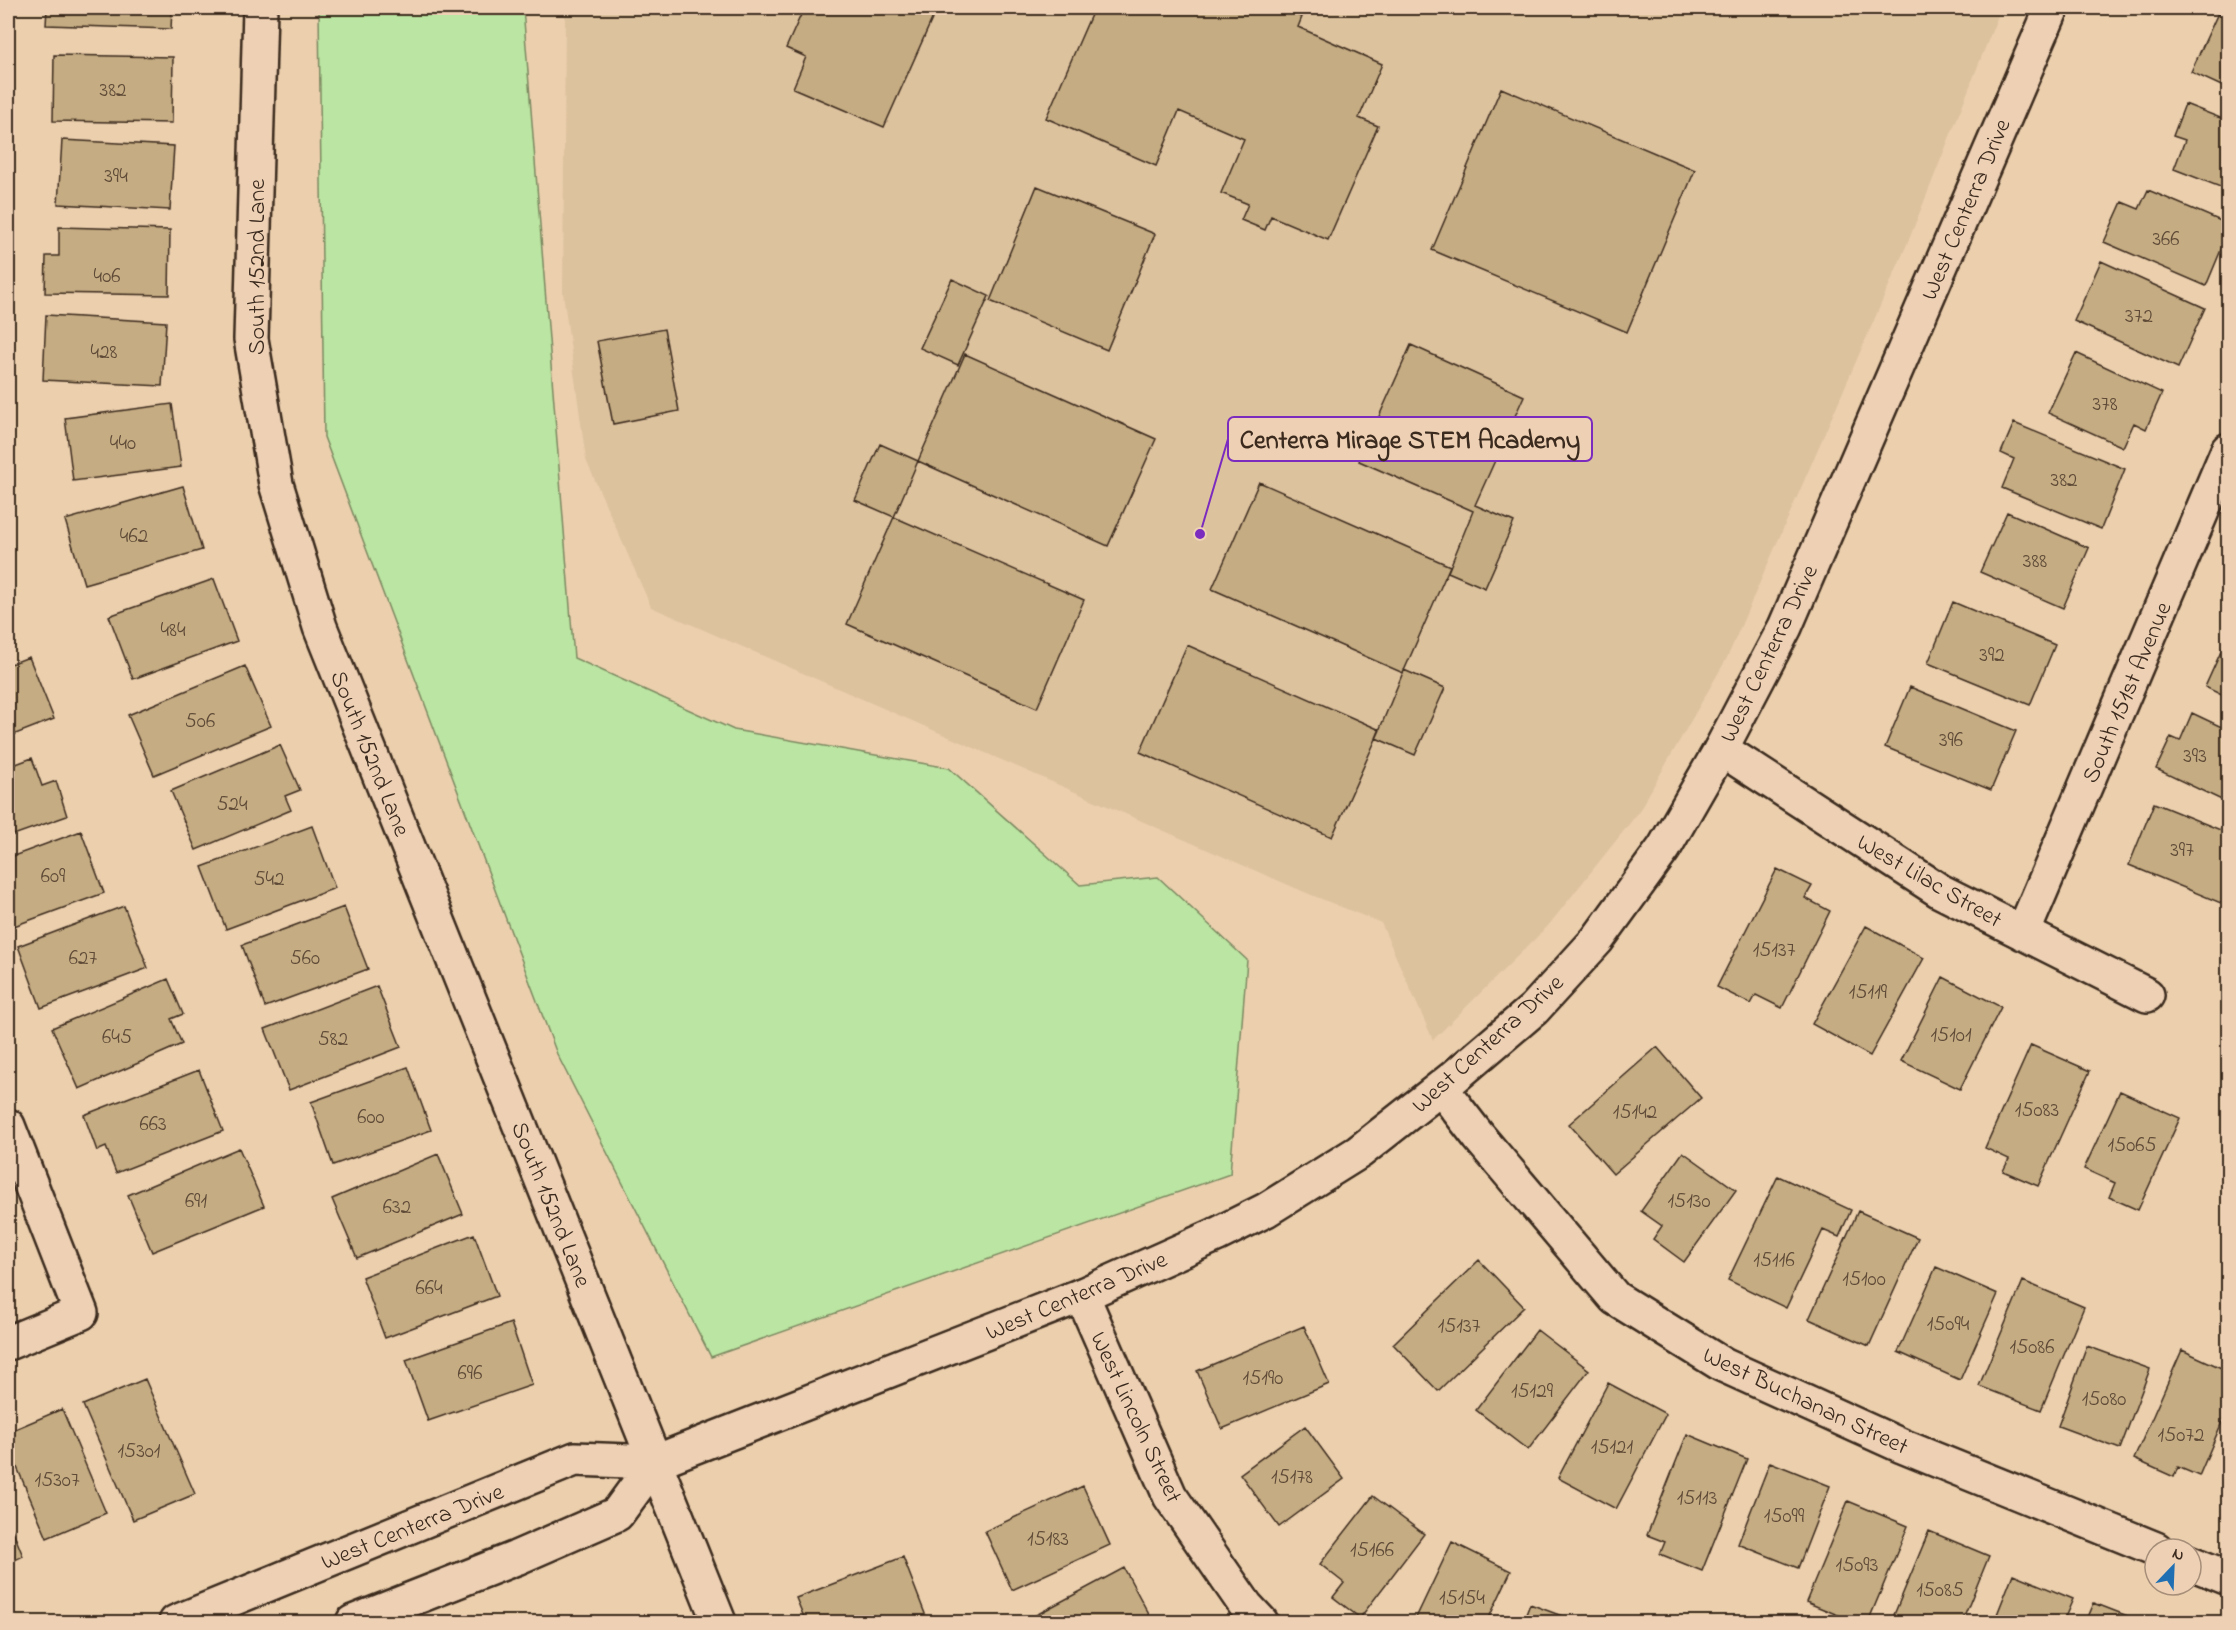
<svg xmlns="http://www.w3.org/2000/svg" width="2236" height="1630" font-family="'Indie Flower',sans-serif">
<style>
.built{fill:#ddc29e}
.green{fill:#bbe5a2;stroke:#7b8860;stroke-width:1.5}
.building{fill:#c5ac83;stroke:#3b2a1e;stroke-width:1.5}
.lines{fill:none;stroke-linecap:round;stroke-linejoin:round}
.street-casing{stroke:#3b2a1e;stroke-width:38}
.secondary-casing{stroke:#3b2a1e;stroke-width:38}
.street{stroke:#eed1b5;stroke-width:33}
.secondary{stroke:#eed1b5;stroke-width:33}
.labels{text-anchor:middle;stroke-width:4.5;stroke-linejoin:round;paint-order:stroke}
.number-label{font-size:21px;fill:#5e4a37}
.street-label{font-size:24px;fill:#3b2a1e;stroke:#eed1b5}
.leader{fill:none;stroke:#7b2cbf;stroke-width:2}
.callout-dot{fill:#7b2cbf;stroke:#eed1b5;stroke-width:2}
.callout{fill:#eed1b5;stroke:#7b2cbf;stroke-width:2}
.callout-label{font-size:26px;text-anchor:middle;font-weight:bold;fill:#3b2a1e}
</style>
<rect width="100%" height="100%" fill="#ecd0ae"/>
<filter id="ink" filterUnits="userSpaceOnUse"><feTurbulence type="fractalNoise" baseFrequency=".0167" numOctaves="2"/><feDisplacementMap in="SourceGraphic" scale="12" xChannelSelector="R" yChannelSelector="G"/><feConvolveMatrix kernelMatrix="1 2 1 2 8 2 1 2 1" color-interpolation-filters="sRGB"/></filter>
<g filter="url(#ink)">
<path class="built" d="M 565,8 L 2001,8 L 1908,242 L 1727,658 L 1638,813 L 1548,926 L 1433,1040 L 1381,923 L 1309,894 L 651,607 L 586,460 L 563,293 Z"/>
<path class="green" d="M 319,8 L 523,8 L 574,658 L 734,730 L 949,768 L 1080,885 L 1158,877 L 1247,960 L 1230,1174 L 711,1357 L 557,1054 L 324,437 Z"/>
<path class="building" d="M 47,8 L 172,8 L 171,29 L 46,25 Z
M 804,8 L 937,8 L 884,127 L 793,88 L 806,57 L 786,48 Z
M 1094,8 L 1280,8 L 1302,17 L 1298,27 L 1382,64 L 1359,118 L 1378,126 L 1328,240 L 1271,216 L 1265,230 L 1241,220 L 1248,204 L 1221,193 L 1244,139 L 1179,111 L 1156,166 L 1046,118 Z
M 2218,13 L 2228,17 L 2228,89 L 2191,72 Z
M 54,55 L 173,57 L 172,123 L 53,121 Z
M 1501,88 L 1695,170 L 1627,332 L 1432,250 Z
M 2185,104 L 2228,121 L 2228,190 L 2174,169 L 2185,140 L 2173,136 Z
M 62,140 L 174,146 L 170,210 L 58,204 Z
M 1037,186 L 1155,234 L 1107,350 L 990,301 Z
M 2148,190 L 2228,224 L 2228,233 L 2206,286 L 2104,242 L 2122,202 L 2139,209 Z
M 59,227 L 170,230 L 169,295 L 45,293 L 46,256 L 59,256 Z
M 2101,261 L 2205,308 L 2178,368 L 2074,321 Z
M 952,279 L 989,296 L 958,365 L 920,348 Z
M 46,315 L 166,322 L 162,386 L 43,380 Z
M 664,329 L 679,411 L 613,424 L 597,341 Z
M 1411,345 L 1524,396 L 1475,505 L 1514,522 L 1485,588 L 1448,572 L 1473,511 L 1359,461 Z
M 2076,353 L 2162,393 L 2146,429 L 2134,423 L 2123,447 L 2048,413 Z
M 965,354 L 1156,439 L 1108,546 L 918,461 Z
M 172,404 L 181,467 L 73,481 L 65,418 Z
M 2014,423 L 2125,469 L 2101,529 L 2002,488 L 2014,459 L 2001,453 Z
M 880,444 L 918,461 L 894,517 L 855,500 Z
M 1259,482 L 1450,566 L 1403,673 L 1212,589 Z
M 183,486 L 202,550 L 84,584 L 65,520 Z
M 2007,512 L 2089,548 L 2063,608 L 1980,572 Z
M 894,517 L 1084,600 L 1037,708 L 847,624 Z
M 214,579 L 237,641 L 133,679 L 109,616 Z
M 1953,602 L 2055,645 L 2030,705 L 1928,663 Z
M 2228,636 L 2228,698 L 2205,687 Z
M 1187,645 L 1380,730 L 1332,837 L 1140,752 Z
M 29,657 L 54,719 L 8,737 L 8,665 Z
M 245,666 L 271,726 L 154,775 L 128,715 Z
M 1404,670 L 1445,688 L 1415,755 L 1376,738 Z
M 1910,687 L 2016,731 L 1991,790 L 1885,747 Z
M 2192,713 L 2228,730 L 2228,803 L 2156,769 L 2171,737 L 2180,741 Z
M 280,745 L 300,790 L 285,796 L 291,810 L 196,850 L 171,791 Z
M 32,758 L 42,786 L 56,781 L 67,816 L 8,837 L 8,767 Z
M 2154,803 L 2228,833 L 2228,906 L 2129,865 Z
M 312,826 L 335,888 L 226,929 L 202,867 Z
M 81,831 L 104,893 L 14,926 L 8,907 L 8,858 Z
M 1777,869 L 1812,886 L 1805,898 L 1830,911 L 1782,1008 L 1756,995 L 1751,1004 L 1717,987 Z
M 124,906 L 148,968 L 41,1008 L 18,946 Z
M 344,907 L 368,969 L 265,1007 L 242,945 Z
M 1866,926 L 1924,958 L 1870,1056 L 1812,1024 Z
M 1943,977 L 2001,1007 L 1960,1089 L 1901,1061 Z
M 168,979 L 183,1014 L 171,1019 L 182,1044 L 79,1089 L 52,1028 Z
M 377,986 L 401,1047 L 289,1090 L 265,1029 Z
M 2031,1045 L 2090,1071 L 2038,1186 L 2003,1171 L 2009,1159 L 1985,1148 Z
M 1657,1047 L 1701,1098 L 1613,1174 L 1569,1124 Z
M 408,1067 L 431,1130 L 333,1165 L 311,1102 Z
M 199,1070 L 223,1131 L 116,1173 L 106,1147 L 97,1151 L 84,1115 Z
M 2120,1091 L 2180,1118 L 2138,1210 L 2109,1197 L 2115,1183 L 2084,1169 Z
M 239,1148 L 264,1206 L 152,1252 L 128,1195 Z
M 1683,1152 L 1736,1190 L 1684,1262 L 1653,1239 L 1662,1226 L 1641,1211 Z
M 438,1154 L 463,1214 L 357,1258 L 332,1199 Z
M 1778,1176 L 1851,1210 L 1839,1237 L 1823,1230 L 1786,1308 L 1728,1280 Z
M 1858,1211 L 1918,1238 L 1869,1346 L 1809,1319 Z
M 474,1234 L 497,1296 L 385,1338 L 362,1277 Z
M 1479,1260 L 1524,1307 L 1438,1391 L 1393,1344 Z
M 1936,1267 L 1998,1294 L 1960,1380 L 1898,1352 Z
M 2023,1281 L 2084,1307 L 2041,1410 L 1979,1386 Z
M 511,1323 L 532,1385 L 428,1421 L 406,1360 Z
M 1304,1326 L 1329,1384 L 1222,1429 L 1197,1371 Z
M 1537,1330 L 1589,1370 L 1528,1450 L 1476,1410 Z
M 2087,1346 L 2150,1369 L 2120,1449 L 2058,1426 Z
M 2182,1350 L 2228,1371 L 2228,1408 L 2199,1476 L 2178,1467 L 2174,1477 L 2134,1459 Z
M 145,1379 L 195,1494 L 133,1520 L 83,1405 Z
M 1608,1383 L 1666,1414 L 1616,1509 L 1558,1478 Z
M 62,1409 L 106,1513 L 47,1538 L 8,1446 L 8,1432 Z
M 1305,1426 L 1344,1479 L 1279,1527 L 1240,1474 Z
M 1687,1434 L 1747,1459 L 1702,1571 L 1660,1554 L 1665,1542 L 1647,1535 Z
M 1770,1462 L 1830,1486 L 1798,1568 L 1738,1544 Z
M 1083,1486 L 1110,1545 L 1012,1590 L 985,1531 Z
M 1373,1496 L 1424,1534 L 1360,1618 L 1333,1597 L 1344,1583 L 1320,1564 Z
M 1848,1501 L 1908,1526 L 1868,1622 L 1855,1622 L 1806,1602 Z
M 8,1519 L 23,1556 L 8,1563 Z
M 1929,1531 L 1989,1556 L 1962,1622 L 1891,1622 Z
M 1452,1542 L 1511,1571 L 1487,1622 L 1414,1622 Z
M 903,1557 L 927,1619 L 918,1622 L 806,1622 L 796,1598 Z
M 1124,1568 L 1153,1622 L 1023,1622 Z
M 2013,1574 L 2073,1599 L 2063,1622 L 1994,1622 Z
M 2094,1603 L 2143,1622 L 2086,1622 Z
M 1530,1604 L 1578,1622 L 1523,1622 Z"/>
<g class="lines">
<g class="street-casing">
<path id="street" d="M 260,8 L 251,339 L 276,484 L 320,627 L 719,1622
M 1721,749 L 1940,891 L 2147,995
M 2023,933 L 2228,450
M 1441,1088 L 1479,1137 L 1615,1298 L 1723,1365 L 1902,1446 L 2156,1549
M 8,1126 L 81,1313 L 8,1343
M 1082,1295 L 1170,1496 L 1246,1606 L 1261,1622
M 2191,1563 L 2228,1578"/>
</g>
<g class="secondary-casing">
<path id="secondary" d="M 176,1622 L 575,1459 L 655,1462 L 1082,1295 L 1216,1235 L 1266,1210 L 1359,1152 L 1453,1078 L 1534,1009 L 1597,940 L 1664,848 L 1721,749 L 1785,627 L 2052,8
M 353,1622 L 516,1558 L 617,1514 L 655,1462"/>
</g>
<use href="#street" class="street"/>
<use href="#secondary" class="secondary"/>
</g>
</g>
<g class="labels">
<g class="number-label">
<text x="113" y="96">382</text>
<text x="116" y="182">394</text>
<text x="2166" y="245">366</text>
<text x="107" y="282">406</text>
<text x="2139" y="322">372</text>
<text x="104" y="358">428</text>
<text x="2105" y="410">378</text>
<text x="123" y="449">440</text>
<text x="2064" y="486">382</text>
<text x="134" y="542">462</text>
<text x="2035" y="567">388</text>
<text x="173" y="636">484</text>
<text x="1992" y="661">392</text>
<text x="200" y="727">506</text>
<text x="1951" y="746">396</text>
<text x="2195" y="762">393</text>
<text x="232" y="810">524</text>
<text x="2182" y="856">397</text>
<text x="53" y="882">609</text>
<text x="269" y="885">542</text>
<text x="1774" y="956">15137</text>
<text x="83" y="964">627</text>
<text x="305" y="964">560</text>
<text x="1868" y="998">15119</text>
<text x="1951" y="1041">15101</text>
<text x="117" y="1043">645</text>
<text x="333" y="1045">582</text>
<text x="2037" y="1116">15083</text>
<text x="1635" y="1118">15142</text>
<text x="371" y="1123">600</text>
<text x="153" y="1130">663</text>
<text x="2132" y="1151">15065</text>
<text x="196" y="1207">691</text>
<text x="1689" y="1207">15130</text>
<text x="397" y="1213">632</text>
<text x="1774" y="1266">15116</text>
<text x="1864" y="1285">15100</text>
<text x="429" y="1294">664</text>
<text x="1948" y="1330">15094</text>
<text x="1459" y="1332">15137</text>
<text x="2032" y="1353">15086</text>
<text x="470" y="1379">696</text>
<text x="1263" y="1384">15190</text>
<text x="1532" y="1397">15129</text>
<text x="2104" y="1405">15080</text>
<text x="2181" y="1441">15072</text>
<text x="1612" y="1453">15121</text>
<text x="139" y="1457">15301</text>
<text x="1292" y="1483">15178</text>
<text x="57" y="1486">15307</text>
<text x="1697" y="1504">15113</text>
<text x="1784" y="1522">15099</text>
<text x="1048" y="1545">15183</text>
<text x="1372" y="1556">15166</text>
<text x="1857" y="1571">15093</text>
<text x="1940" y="1596">15085</text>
<text x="1462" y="1604">15154</text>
</g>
<g class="street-label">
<text transform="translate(1965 209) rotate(-67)" y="8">West Centerra Drive</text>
<text transform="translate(256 267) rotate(-90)" y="8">South 152nd Lane</text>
<text transform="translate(1768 653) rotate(-64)" y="8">West Centerra Drive</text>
<text transform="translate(2126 692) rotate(-67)" y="8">South 151st Avenue</text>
<text transform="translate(371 753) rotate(68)" y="8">South 152nd Lane</text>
<text transform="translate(1930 880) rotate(30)" y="8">West Lilac Street</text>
<text transform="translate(1487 1043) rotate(-42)" y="8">West Centerra Drive</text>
<text transform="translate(552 1204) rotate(68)" y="8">South 152nd Lane</text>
<text transform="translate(1076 1295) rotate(-23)" y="8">West Centerra Drive</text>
<text transform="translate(1806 1400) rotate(25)" y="8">West Buchanan Street</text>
<text transform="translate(1137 1417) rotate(65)" y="8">West Lincoln Street</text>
<text transform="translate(412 1526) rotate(-22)" y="8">West Centerra Drive</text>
</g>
</g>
<path class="leader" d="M1200 534L1228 439"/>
<circle class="callout-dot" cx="1200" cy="534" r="6"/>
<rect class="callout" x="1228" y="417" width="364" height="44" rx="6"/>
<g class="callout-label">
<text x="1410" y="448">Centerra Mirage STEM Academy</text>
</g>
<rect width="2236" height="1630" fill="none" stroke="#eed1b5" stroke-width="30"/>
<rect x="15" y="15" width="2206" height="1600" fill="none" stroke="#3b2a1e" stroke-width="2" filter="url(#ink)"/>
<g transform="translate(2173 1567) rotate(23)"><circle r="28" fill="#eed1b5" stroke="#a68e79" stroke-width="1.5"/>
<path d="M0-4.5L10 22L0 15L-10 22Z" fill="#1f6fb2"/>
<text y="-9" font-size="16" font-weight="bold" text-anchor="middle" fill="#3b2a1e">N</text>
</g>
</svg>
